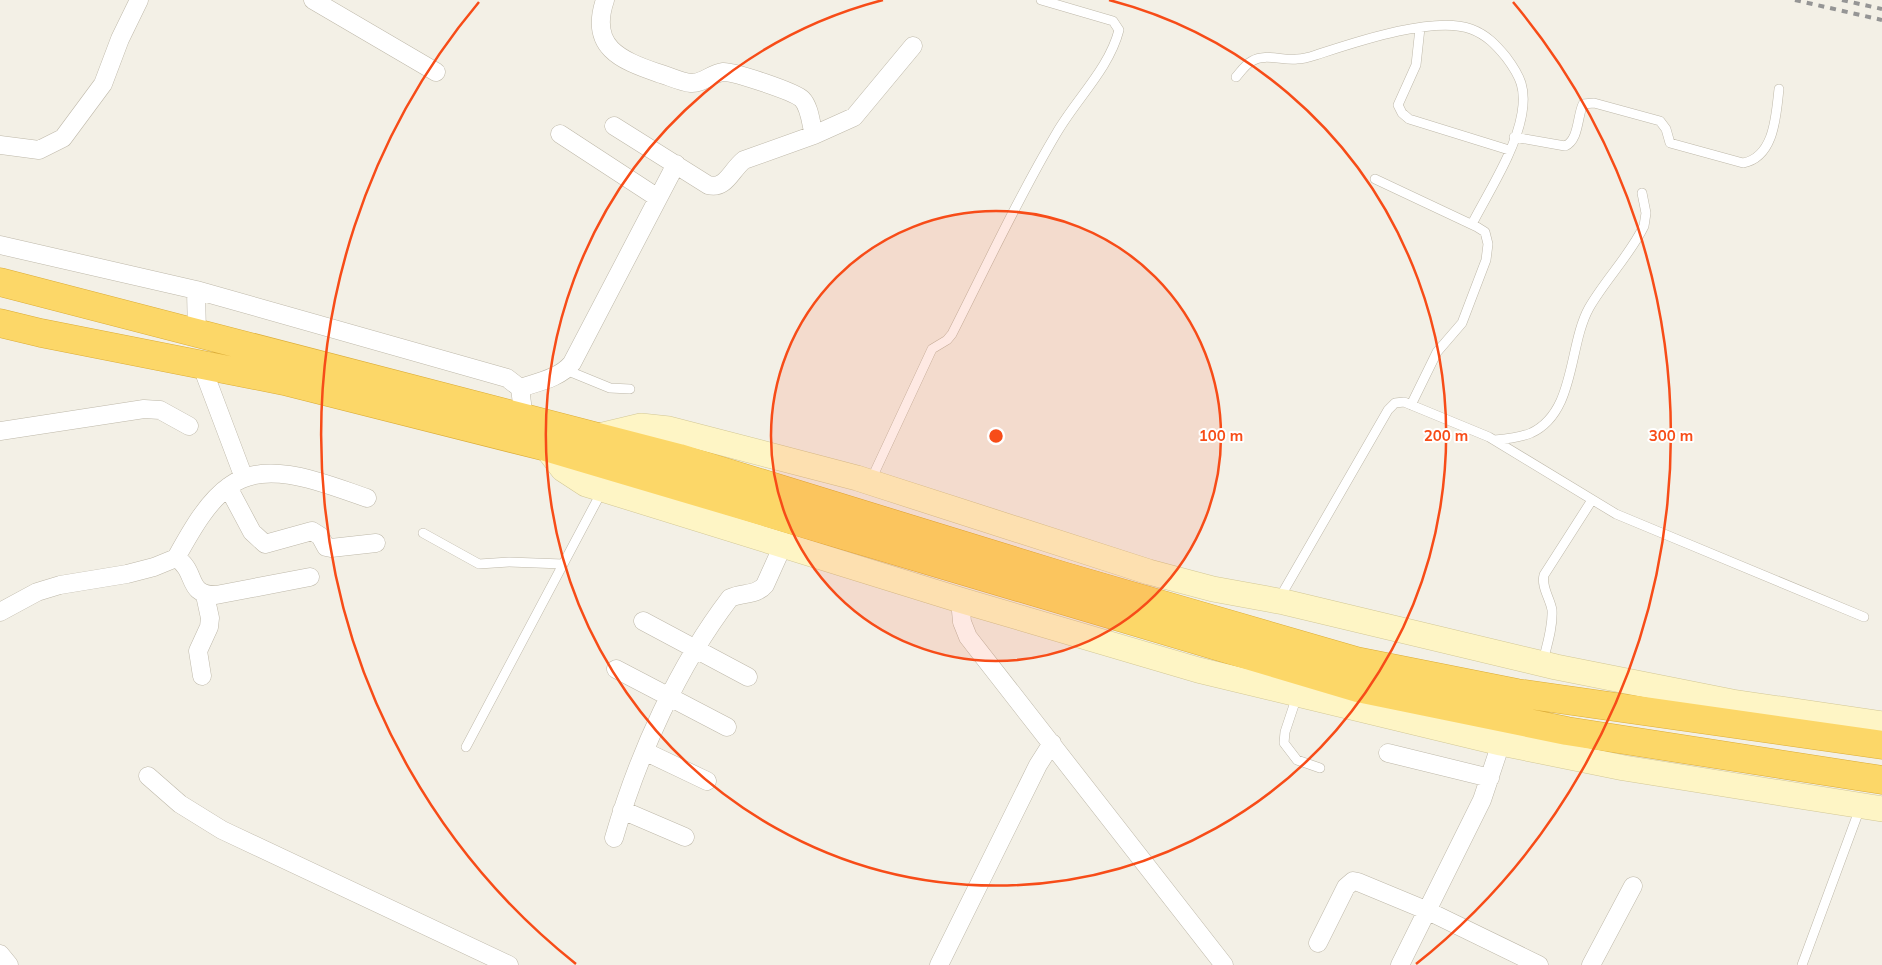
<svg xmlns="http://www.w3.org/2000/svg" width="1882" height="965" font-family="Mulish,sans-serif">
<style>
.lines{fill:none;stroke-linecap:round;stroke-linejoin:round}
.lane-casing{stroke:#beb8a9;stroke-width:10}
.street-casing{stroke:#beb8a9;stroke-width:19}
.secondary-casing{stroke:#d2c796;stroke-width:26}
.highway-casing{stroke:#dbac37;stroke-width:29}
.lane{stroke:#fff;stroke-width:9}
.street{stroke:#fff;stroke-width:18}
.secondary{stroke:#fef5c5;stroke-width:25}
.highway{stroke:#fcd768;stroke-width:28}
.rail{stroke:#959595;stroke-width:4;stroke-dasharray:6 6;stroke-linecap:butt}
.ring{fill:none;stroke:#f74c18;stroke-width:2.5}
.centre{fill:#f74c18;stroke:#fff;stroke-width:2.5}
.ring-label{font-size:15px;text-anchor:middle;font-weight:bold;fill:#f74c18;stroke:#fff;stroke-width:4;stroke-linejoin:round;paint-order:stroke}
</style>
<rect width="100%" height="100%" fill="#f3f0e6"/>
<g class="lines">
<g class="lane-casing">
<path id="lane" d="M 1420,28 L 1416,65 L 1398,105 L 1402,113 L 1409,119 L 1509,150
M 1236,77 C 1241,71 1246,64 1252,61 C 1264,53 1284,61 1297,59 C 1303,59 1310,57 1316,55 C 1353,43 1434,15 1471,29 C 1487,35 1496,45 1506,57 C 1521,77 1526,89 1522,113 C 1516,150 1489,191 1472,224
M 1514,137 L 1565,146 C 1579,140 1577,117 1583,104 L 1594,103 L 1660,121 L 1666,129 L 1670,143 L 1743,163 C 1775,157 1776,114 1779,89
M 1375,179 L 1477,227 L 1485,232 L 1488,244 L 1486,260 L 1462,323 L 1437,352 L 1411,405
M 566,370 L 610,388 L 630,389
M 1494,440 C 1506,439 1519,438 1531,433 C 1576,412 1568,346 1589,308 C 1605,280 1630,255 1644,226 L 1646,213 L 1642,193
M 871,480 L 932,349 L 947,340 L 952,334 C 986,267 1018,198 1056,134 C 1076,99 1109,69 1119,30 L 1113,21 L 1041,0
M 423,533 L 479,564 L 509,562 L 563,564
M 1279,599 L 1388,410 L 1395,403 L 1404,402 L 1489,437 L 1616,514 L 1864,617
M 1543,661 C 1547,645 1553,627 1552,610 C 1550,598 1541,587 1544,575 L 1592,500
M 1297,696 L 1285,732 L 1284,743 L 1297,760 L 1320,768
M 466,747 L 602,491
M 1802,965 L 1860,808"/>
</g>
<g class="street-casing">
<path id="street" d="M 313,0 L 436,72
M 605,0 C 589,47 620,60 658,73 C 669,76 680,82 691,83 C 702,84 712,73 723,72 C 733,71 795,92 802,99 C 810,107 811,125 814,135
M 614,126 L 708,185 C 726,190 731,170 744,160 L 814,135 L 854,117 L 913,46
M 560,134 L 658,198
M 0,145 L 39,150 L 63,138 L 103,84 L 120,39 L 139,0
M 0,245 L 196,290 L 507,378 L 520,388 L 524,419
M 196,290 L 197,335
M 201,364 L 244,478
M 520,388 C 538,382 560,378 572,363 L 676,164
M 0,431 L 144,409 L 160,410 L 189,426
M 228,487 L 252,532 L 265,544 L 312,531 L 320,536 L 326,547 L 331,548 L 376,543
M 176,558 C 190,533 207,501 231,485 C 268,458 328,485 367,498
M 960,600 L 962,622 L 968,637 L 1224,965
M 0,612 L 37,592 L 60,585 L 127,574 L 154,567 L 176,558 C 198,571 185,595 216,595 L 310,577
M 643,621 L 748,677
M 616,669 L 727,727
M 202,676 L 198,651 L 209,627 L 210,618 L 205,595
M 646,752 L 707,781
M 1388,753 L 1490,778
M 148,776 L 180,804 L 222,830 L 509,965
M 622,810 L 685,837
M 614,838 C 638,755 678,666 730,598 C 742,592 756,596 765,585 L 783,545
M 1318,943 L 1346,887 L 1353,881 L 1358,882 L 1428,911 L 1539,965
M 0,954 L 9,965
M 939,965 L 1038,765 L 1052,743
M 1400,965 L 1482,800 L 1501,743
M 1591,965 L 1633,886"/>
</g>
<g class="secondary-casing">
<path id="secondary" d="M 595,437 L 641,426 L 669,429 L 857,478 L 1149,572 L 1213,589 L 1284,602 L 1556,667 L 1732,702 L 1882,724
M 546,447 L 563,469 L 586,484 L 960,600 L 1198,670 L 1501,743 L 1624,768 L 1882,809"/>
</g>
<g class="highway-casing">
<path id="highway" d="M 0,282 L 679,458 L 1063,576 L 1356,661 L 1517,693 L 1882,745
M 0,323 L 41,333 L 284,381 L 546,447 L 1358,688 L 1567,731 L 1882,780"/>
</g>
<use href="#lane" class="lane"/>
<use href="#street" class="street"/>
<use href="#secondary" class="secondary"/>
<use href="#highway" class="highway"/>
<path class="rail" d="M 1795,0 L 1882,20
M 1842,0 L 1882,9"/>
</g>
<circle cx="996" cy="436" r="225" fill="#f74c18" fill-opacity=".12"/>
<g class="ring">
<circle cx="996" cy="436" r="225"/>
<path d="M1109 0A450 450 0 1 1 883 0"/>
<path d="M576 964A675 675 0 0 1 479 2M1513 2A675 675 0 0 1 1416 964"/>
</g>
<circle cx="996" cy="436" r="8" class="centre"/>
<g class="ring-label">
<text x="1221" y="441">100 m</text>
<text x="1446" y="441">200 m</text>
<text x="1671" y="441">300 m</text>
</g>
</svg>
